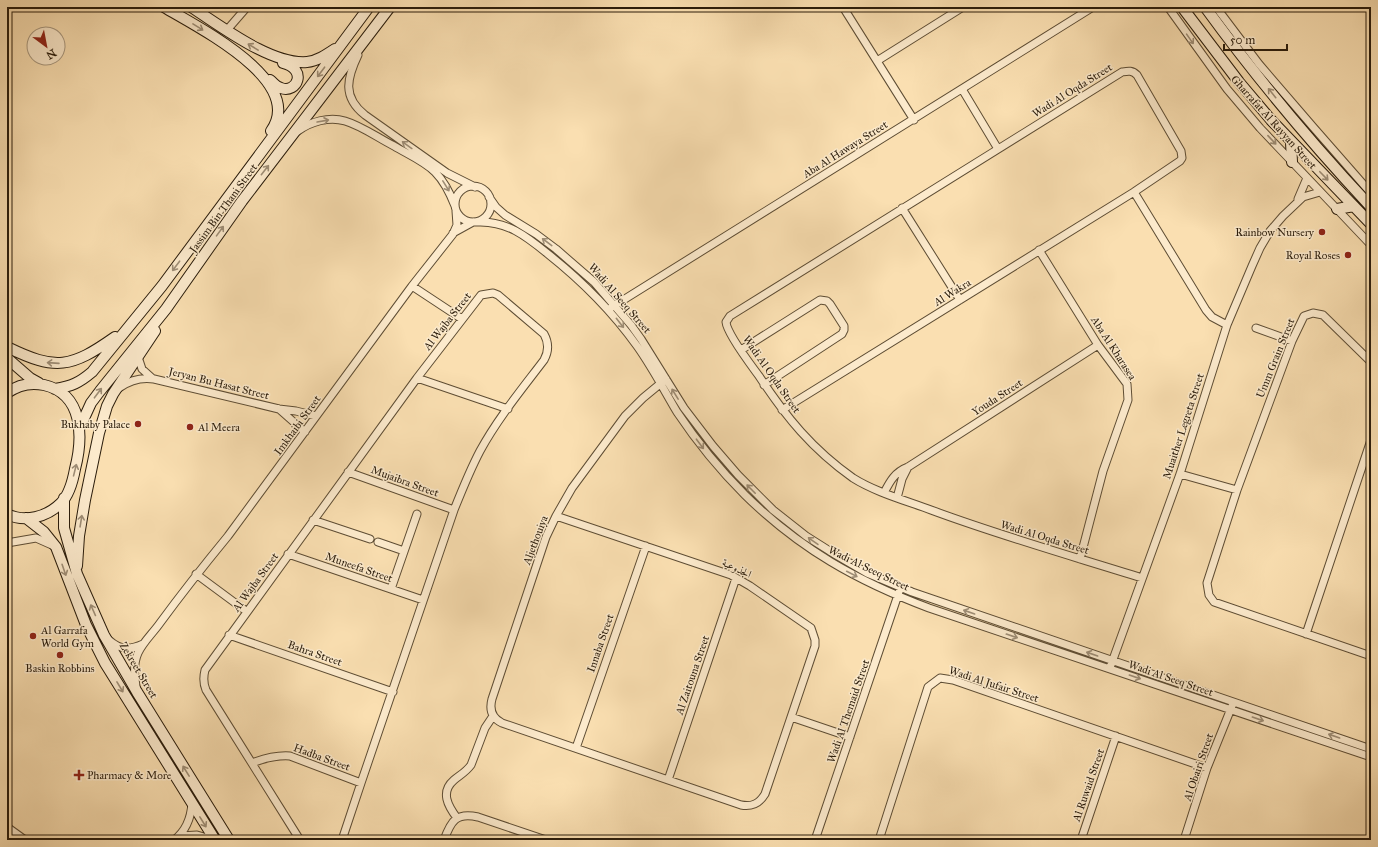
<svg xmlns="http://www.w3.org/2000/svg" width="1378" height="847" font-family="'IM FELL Great Primer',Amiri,serif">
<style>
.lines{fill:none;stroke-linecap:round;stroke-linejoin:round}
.street-casing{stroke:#5e4d34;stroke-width:9}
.secondary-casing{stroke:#2a1c0b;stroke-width:12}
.street{stroke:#fceacc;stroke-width:7}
.secondary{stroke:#fceacc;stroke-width:10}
.oneway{stroke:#9e8d75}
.poi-dot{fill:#8f2418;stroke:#fceacc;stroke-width:1.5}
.labels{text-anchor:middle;stroke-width:3;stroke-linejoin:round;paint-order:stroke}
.street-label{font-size:11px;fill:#2a1c0b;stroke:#fceacc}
.poi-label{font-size:11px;fill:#2a1c0b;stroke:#fceacc;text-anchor:end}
</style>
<rect width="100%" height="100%" fill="#fadfb1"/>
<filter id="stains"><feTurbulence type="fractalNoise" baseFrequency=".005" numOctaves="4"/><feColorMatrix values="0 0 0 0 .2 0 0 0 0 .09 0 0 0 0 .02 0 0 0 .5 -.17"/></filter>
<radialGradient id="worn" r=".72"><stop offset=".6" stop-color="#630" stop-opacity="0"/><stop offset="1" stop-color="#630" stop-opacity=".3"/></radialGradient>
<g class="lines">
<g class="street-casing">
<path id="street" d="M 843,7 L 914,120
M 1168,7 L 1227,89 L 1260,128 L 1371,245
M 1216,7 L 1259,64 L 1314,128 L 1371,193
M 227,30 L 247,7
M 358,55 C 347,78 342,97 365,115 L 447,173 L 475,187
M 877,61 L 963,7
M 962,89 L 998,149
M 298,131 C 310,122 329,116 345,121 C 362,126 378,138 394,146 C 407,154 424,161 435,172 C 445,182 450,193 455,206
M455 204a18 18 0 1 1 36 0a18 18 0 1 1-36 0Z
M 1134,192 L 1206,310 L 1212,317 L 1227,325
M 489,197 L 496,207 L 505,215 L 536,234 L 556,249 L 594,282 L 631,325 L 641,339 L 684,408 L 713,446 L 738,475 L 773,510 L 806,536 L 836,555 L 867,573 L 912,592 L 1371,749
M 1298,199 L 1307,178
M 902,208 L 960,300
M 478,222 C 507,221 526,236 548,254 C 582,281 612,311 637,346 C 652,367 664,390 677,412 C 697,442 720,470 745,495 C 800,549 857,581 929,608 L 1371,757
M 453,233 L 473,222
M 1039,250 L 1098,345 L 1127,384 L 1128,400 L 1103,471 L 1080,559
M 412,286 L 462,319
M 612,307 L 1093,7
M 1256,328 L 1292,341
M 741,350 L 820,300 L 827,301 L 830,304 L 844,326 L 844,330 L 842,334 L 764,385
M 138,357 L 142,369 L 152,378
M 1371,362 L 1323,315 L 1313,313 L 1304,316 L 1292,341 L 1237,490 L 1207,583 L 1209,595 L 1214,602 L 1371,656
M 417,378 L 508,409
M 119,388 C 130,380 141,377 154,379 L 279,409 L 296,411 L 316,416
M 279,409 L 305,432
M 782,410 L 1134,192 L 1180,161 L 1182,158 L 1181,151 L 1137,75 C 1132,70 1128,71 1122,72 L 730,316 L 726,322 C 727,334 751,365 759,376 C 786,417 812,449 853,478 C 875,492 907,501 931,510 C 1001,536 1072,556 1142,578
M 348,472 L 454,510
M 1180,474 L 1237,490
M 884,493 C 890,481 895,472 908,467 L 1098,345
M 897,498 L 902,479 L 908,467
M 556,516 L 731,575 L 750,586 L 811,628 L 815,640 L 815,646 L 765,794 C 759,804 752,807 741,805 L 502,723 C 492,718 489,710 492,699 L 546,537 L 556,516 L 572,488 L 625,416 L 643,398 L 666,379
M 313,520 L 370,539
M 378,542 L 404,551
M 7,543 L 36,538 L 54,546
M 288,554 L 423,600
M 196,574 L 246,611
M 391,589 L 417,514
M 1306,634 L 1371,440
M 229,635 L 393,692
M 109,640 C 120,650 130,650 143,644
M 1111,665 L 1180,474 L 1227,325 L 1252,266 L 1260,248 L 1270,231 L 1283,216 L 1303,197 L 1320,192
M 136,686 C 134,675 133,664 138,653 C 143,642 153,633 160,623 C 182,593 205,564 228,536 L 412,286 L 453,234 L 457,225 L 456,211
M 791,717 L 850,737
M 576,748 L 646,546
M 252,763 C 265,758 276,755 290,756 L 361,783
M 668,780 L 736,578
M 457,818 C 448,806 440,792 454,780 C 460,775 466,772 471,765 L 485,728 L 493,716
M 7,827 L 25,840
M 180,836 L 197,835 L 214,840
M 174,840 C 186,831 191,818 192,803
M 300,840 L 206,690 C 203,683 203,678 205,670 L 417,378 L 481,295 L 493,293 L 498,295 L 544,334 C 549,343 549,351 544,360 C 522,389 498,418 480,451 C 470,470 462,490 454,510 L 361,783 L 342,840
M 444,840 C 451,821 456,812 478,817 L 546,840
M 815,840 L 899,592
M 879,840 L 928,687 L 940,678 L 953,680 L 1207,768
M 1081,840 L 1116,736
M 1184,840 L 1207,768 L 1232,706"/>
</g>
<g class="secondary-casing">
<path id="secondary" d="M 164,7 C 197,27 307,81 271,131
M 191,7 C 221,26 271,65 307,62 C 317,61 326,55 335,49
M 1182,7 L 1239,82 L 1271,120 L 1371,224
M 1205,7 C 1256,77 1312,144 1371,207
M 270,80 C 274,83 276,87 281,88 C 297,94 308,69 283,63
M 1291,142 L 1292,162
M 1337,209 L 1354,206
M 7,347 C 56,371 71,368 115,337
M 7,358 L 30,378 L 39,383
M 55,389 C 72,386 79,383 92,372 L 162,286 L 369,7
M 7,393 C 18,385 30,382 44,385 C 84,394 83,438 75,469 C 73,480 69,495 61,503 C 47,517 25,523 7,514
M 80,427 L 91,403 L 100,391 L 166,309 L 242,201 L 390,7
M 64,498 L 64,528 L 77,574 L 104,635 L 137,692 L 229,840
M 26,518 L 44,532 L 56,547 L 86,625 L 105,663 L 215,840
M 77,566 L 79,536 L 85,500 L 99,433 L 107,406 L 113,394 L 155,331"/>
</g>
<use href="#street" class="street"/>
<use href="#secondary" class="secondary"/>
</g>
<defs><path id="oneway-shaft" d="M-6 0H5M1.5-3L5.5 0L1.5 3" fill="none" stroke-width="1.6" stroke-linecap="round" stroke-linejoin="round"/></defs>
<g class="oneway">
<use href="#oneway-shaft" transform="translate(198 27) rotate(32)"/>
<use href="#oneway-shaft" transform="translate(1190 39) rotate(55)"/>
<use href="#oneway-shaft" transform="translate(253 47) rotate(-149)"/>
<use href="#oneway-shaft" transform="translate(321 72) rotate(127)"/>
<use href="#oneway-shaft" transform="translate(1272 93) rotate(-129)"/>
<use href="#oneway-shaft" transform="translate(323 121) rotate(-10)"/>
<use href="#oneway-shaft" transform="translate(1272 140) rotate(47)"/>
<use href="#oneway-shaft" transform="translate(407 145) rotate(-144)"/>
<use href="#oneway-shaft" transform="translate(265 170) rotate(-52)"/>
<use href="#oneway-shaft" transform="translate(1324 176) rotate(46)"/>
<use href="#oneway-shaft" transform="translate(446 186) rotate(58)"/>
<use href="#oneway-shaft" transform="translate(220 231) rotate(-54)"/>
<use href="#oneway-shaft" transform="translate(547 242) rotate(-143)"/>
<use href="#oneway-shaft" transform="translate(176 266) rotate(127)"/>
<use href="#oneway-shaft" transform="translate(620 323) rotate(52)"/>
<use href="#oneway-shaft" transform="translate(53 363) rotate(-176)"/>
<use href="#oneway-shaft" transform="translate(98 393) rotate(-53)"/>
<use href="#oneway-shaft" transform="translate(675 394) rotate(-122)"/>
<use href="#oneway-shaft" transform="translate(700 444) rotate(53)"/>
<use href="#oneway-shaft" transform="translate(75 470) rotate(-76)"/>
<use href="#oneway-shaft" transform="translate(751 489) rotate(-135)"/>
<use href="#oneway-shaft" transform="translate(81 521) rotate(-81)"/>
<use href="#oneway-shaft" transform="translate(813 541) rotate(-145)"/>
<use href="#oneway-shaft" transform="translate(64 570) rotate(71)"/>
<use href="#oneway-shaft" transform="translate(852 574) rotate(27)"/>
<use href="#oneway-shaft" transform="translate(93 610) rotate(-114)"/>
<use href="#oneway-shaft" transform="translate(969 612) rotate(-161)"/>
<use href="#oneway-shaft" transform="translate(1012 636) rotate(19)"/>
<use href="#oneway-shaft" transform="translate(1092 654) rotate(-161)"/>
<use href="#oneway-shaft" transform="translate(1135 677) rotate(19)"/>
<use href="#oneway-shaft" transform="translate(120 687) rotate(59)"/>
<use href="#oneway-shaft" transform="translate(1258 719) rotate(19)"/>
<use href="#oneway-shaft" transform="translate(1334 736) rotate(-161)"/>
<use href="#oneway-shaft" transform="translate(186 771) rotate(-122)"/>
<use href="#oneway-shaft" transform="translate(203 822) rotate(58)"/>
</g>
<g class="poi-dot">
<circle cx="1322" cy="232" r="4"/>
<circle cx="1348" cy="255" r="4"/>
<circle cx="138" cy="424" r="4"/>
<circle cx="190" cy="427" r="4"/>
<circle cx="33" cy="636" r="4"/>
<circle cx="60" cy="655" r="4"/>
<path d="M77 769h4v4h4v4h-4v4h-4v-4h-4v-4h4z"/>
</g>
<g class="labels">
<g class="street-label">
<text transform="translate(1072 90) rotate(-32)" y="4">Wadi Al Oqda Street</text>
<text transform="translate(1274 122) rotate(48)" y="4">Gharrafat Al Rayyan Street</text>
<text transform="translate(845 149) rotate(-32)" y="4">Aba Al Hawaya Street</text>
<text transform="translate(223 208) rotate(-54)" y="4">Jassim Bin Thani Street</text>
<text transform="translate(952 292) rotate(-32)" y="4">Al Wakra</text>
<text transform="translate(620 298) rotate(49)" y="4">Wadi Al Seeq Street</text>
<text transform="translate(447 321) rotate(-52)" y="4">Al Wajba Street</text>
<text transform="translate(1114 348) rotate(57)" y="4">Aba Al Kharasea</text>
<text transform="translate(1275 358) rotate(-68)" y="4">Umm Grain Street</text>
<text transform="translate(772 374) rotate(55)" y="4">Wadi Al Oqda Street</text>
<text transform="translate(219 383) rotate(14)" y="4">Jeryan Bu Hasat Street</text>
<text transform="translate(997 397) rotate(-33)" y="4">Youda Street</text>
<text transform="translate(297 425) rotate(-54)" y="4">Imkhaibi Street</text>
<text transform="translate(1183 426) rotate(-72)" y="4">Muaither Legreta Street</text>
<text transform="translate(405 481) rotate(20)" y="4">Mujaibra Street</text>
<text transform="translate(1045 537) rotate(17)" y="4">Wadi Al Oqda Street</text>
<text transform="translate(535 540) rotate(-69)" y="4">Aljethouiya</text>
<text transform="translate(359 567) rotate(19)" y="4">Muneefa Street</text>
<text transform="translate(737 568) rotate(26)" y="4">الجذوعية</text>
<text transform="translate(869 568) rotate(26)" y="4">Wadi Al Seeq Street</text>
<text transform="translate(255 582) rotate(-54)" y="4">Al Wajba Street</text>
<text transform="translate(600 643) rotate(-71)" y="4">Innaba Street</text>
<text transform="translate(315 653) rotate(19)" y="4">Bahra Street</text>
<text transform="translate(139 670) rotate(59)" y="4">Zekreet Street</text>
<text transform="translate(692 675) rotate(-71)" y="4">Al Zaitouna Street</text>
<text transform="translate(1171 678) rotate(19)" y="4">Wadi Al Seeq Street</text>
<text transform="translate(994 684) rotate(18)" y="4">Wadi Al Jufair Street</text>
<text transform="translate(848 711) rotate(-71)" y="4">Wadi Al Themaid Street</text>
<text transform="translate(322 757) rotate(20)" y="4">Hadba Street</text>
<text transform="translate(1198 767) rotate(-71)" y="4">Al Obairi Street</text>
<text transform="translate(1088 785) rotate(-71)" y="4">Al Ruwaid Street</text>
</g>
<g class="poi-label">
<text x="1314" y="236">Rainbow Nursery</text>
<text x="1340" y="259">Royal Roses</text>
<text x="130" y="428">Bukhaby Palace</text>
<text x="198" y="431" text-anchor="start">Al Meera</text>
<text x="41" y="634" text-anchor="start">Al Garrafa<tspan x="41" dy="13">World Gym</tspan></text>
<text x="60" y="672" text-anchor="middle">Baskin Robbins</text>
<text x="87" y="779" text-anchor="start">Pharmacy &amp; More</text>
</g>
</g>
<rect width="1378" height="847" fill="none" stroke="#fadfb1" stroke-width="24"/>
<rect x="8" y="8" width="1362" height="831" fill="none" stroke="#2a1c0b" stroke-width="2"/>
<rect x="12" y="12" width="1354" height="823" fill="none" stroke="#2a1c0b"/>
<g transform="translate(46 46) rotate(148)"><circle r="19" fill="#fceacc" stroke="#a8987f"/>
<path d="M0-3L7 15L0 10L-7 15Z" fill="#8f2418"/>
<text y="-6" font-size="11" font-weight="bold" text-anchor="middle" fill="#2a1c0b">N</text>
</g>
<path d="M1224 44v6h63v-6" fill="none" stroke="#2a1c0b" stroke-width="2"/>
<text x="1230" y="44" font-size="12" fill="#2a1c0b" stroke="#fceacc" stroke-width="3" paint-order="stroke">50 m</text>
<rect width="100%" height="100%" filter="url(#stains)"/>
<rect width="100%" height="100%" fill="url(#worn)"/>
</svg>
